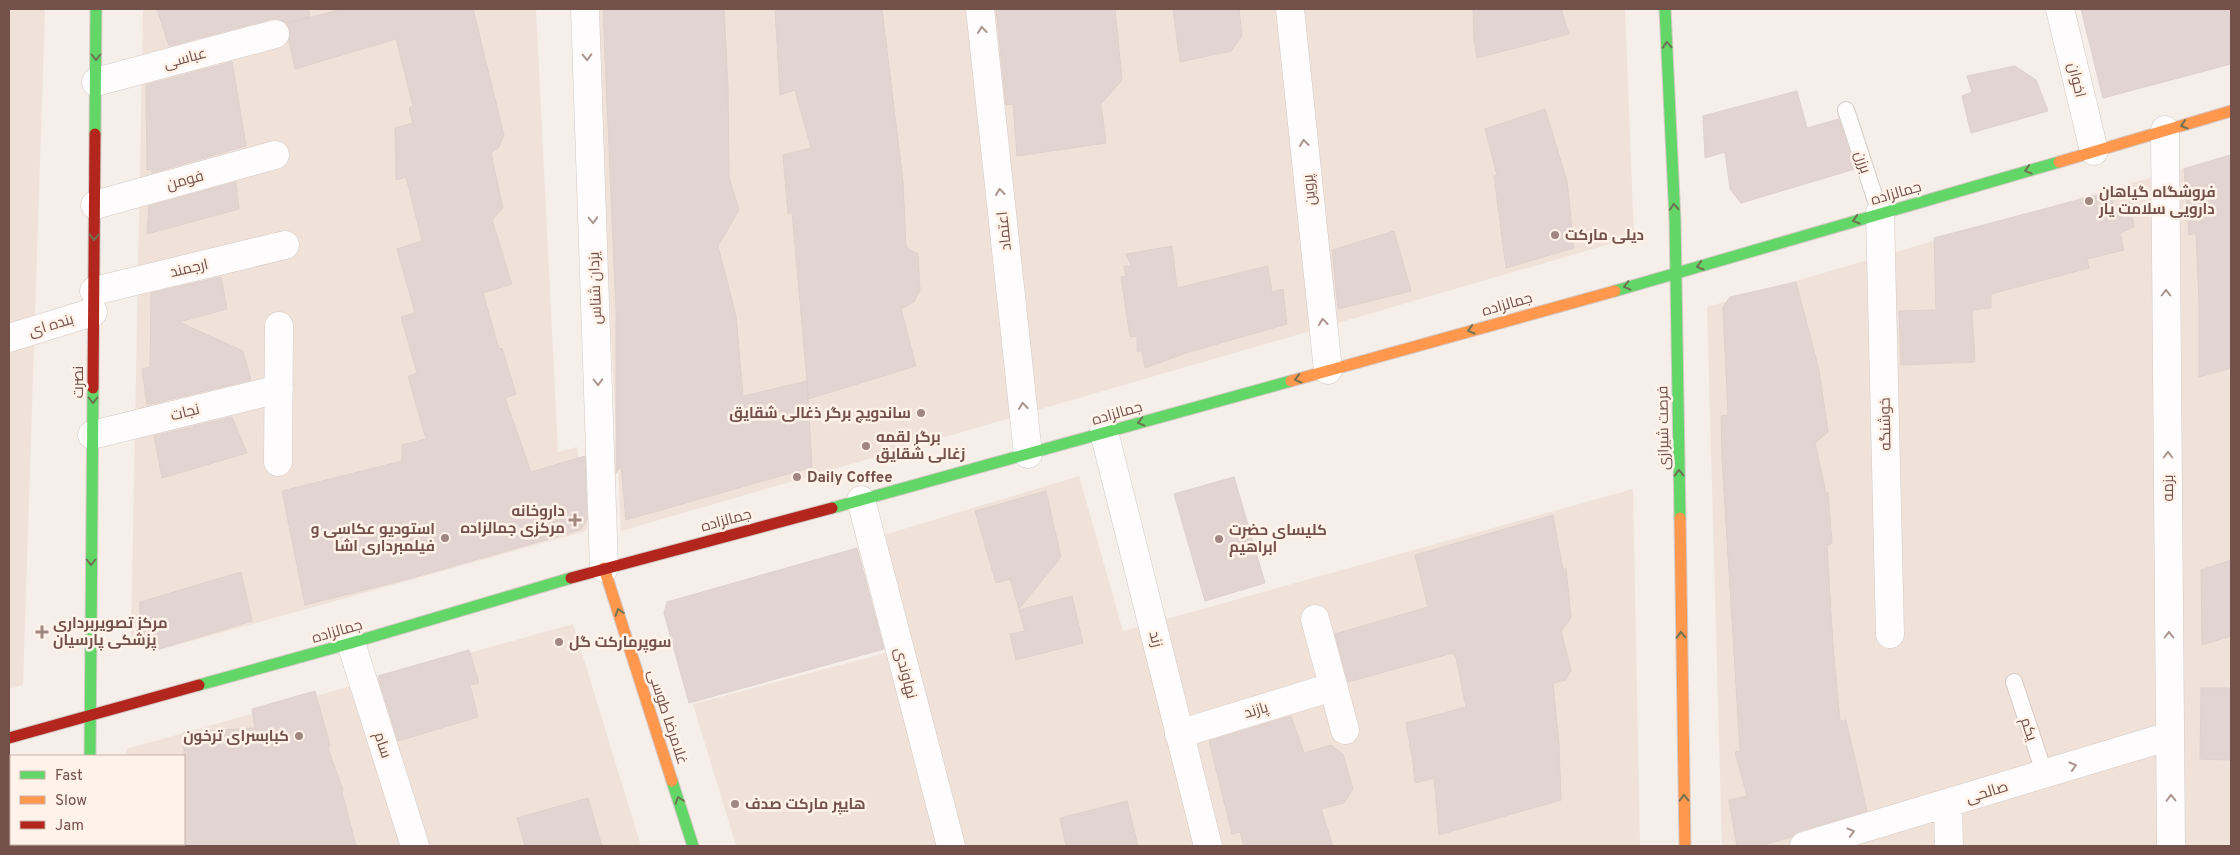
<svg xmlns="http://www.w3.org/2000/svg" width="2240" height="855" font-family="Overpass,Cairo,sans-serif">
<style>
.residential{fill:#f1e2d9}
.building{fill:#e2d5d1;stroke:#ded0cb}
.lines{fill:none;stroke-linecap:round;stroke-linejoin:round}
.lane-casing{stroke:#d4cac6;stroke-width:18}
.street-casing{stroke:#d4cac6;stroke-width:29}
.fast-casing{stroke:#d4c9c6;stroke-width:13}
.slow-casing{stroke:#d4c9c6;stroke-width:13}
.jam-casing{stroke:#d4c9c6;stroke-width:13}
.lane{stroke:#fefcfc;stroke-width:16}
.street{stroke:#fefcfc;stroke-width:28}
.fast{stroke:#63d668;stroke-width:11}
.slow{stroke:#ff974d;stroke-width:11}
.jam{stroke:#b3261e;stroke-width:11}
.oneway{stroke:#ab9591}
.oneway2{stroke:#6f7252}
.poi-dot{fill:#a18782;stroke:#fff2e9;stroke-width:2}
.labels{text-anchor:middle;stroke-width:5;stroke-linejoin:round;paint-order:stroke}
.street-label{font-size:15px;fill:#73504a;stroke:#fff2e9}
.poi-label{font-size:15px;font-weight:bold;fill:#73504a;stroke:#fff2e9;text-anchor:start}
</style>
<rect width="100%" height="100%" fill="#f6eee9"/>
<path class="residential" d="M 9,9 L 45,9 L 23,685 L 9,689 Z
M 143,9 L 536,9 L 558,452 L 577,447 L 589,519 L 586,531 L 152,652 L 131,636 Z
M 595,9 L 1625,9 L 1634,237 L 621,531 Z
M 2231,154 L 2231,846 L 1722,846 L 1707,307 Z
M 1079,476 L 1123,631 L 1633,489 L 1640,846 L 736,846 L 693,704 L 893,651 L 864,541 Z
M 573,624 L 641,846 L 126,846 L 126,844 L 184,844 L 184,756 L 126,756 L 126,749 Z
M 11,776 L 11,844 L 38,844 L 37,846 L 9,846 L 9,777 Z"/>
<path class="building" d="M 157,9 L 308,9 L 310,17 L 286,23 L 279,19 L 271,19 L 169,46 Z
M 342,9 L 473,9 L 504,135 L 499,147 L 491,153 L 503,208 L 492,220 L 512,284 L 483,293 L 499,349 L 502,348 L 516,394 L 505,398 L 531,472 L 585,456 L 587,520 L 580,530 L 408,579 L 305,605 L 282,491 L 402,461 L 402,445 L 426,439 L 408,376 L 417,373 L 401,317 L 415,313 L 397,249 L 422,241 L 406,177 L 396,180 L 395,128 L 413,123 L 409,108 L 413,106 L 396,39 L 295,69 L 289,41 L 290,30 L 286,24 Z
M 603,9 L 724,9 L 728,87 L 729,177 L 739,210 L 718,246 L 736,316 L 743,396 L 807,381 L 792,212 L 788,214 L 783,155 L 811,148 L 795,90 L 780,95 L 775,9 L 882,9 L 903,182 L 906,247 L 918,254 L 920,290 L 914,302 L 901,309 L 916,366 L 808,399 L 807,381 L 812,467 L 626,520 L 621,466 L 616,473 L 616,312 Z
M 996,9 L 1115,9 L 1122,80 L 1101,104 L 1106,143 L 1017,156 L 1013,104 L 1006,105 Z
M 1173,9 L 1239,9 L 1242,36 L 1231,51 L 1180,62 Z
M 1473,9 L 1561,9 L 1569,34 L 1477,58 L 1474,39 Z
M 2081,9 L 2231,9 L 2231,64 L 2103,98 Z
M 232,62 L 246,146 L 152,173 L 152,169 L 147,170 L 146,85 Z
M 2015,66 L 2036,80 L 2048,111 L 1971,133 L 1962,96 L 1972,92 L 1967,76 Z
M 1797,91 L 1807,128 L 1839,119 L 1855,169 L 1741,203 L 1730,189 L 1725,152 L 1705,158 L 1703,116 Z
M 1545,109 L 1567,181 L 1574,248 L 1506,268 L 1494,176 L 1497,175 L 1485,129 Z
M 2231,155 L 2231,368 L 2199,377 L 2199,302 L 2196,233 L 2189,235 L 2184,169 Z
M 236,182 L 239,209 L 147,234 L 149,206 Z
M 2109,192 L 2114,206 L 2130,202 L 2134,227 L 2120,233 L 2124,250 L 2087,259 L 2089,268 L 1991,294 L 1991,308 L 1972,310 L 1975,362 L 1901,365 L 1899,311 L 1936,310 L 1934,238 Z
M 1394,231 L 1411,291 L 1338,309 L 1332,250 Z
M 1172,246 L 1177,288 L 1268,266 L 1272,292 L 1283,289 L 1287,324 L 1186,353 L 1145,368 L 1142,350 L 1137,352 L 1137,336 L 1130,337 L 1121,277 L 1126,276 L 1124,266 L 1131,266 L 1126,254 Z
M 221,277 L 227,309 L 179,322 L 243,351 L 251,380 L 147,405 L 142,369 L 150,367 L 151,293 Z
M 1796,282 L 1819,370 L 1828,432 L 1815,443 L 1826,493 L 1828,492 L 1832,543 L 1827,545 L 1833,646 L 1840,721 L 1846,720 L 1867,811 L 1800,831 L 1791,837 L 1760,846 L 1737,846 L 1729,800 L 1747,796 L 1735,752 L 1740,751 L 1722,459 L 1721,416 L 1728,415 L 1723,307 L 1730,297 Z
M 232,417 L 247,453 L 162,478 L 154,436 Z
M 1234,477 L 1265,583 L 1205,601 L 1174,494 Z
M 1046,491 L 1061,557 L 1019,609 L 1010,579 L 996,583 L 975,511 Z
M 1553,515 L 1563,570 L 1566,568 L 1571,618 L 1561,631 L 1571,670 L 1566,680 L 1553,683 L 1559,745 L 1561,800 L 1439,835 L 1434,778 L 1415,783 L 1413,763 L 1406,723 L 1466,707 L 1456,658 L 1453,653 L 1348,682 L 1335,634 L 1428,607 L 1415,555 Z
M 857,548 L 884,649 L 689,703 L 664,613 L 667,602 Z
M 2231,560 L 2231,636 L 2202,645 L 2201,570 Z
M 241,572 L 252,621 L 159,649 L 139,633 L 140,602 Z
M 1072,596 L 1083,643 L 1016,660 L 1010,634 L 1025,631 L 1019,610 Z
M 469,650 L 479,683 L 470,685 L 478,717 L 398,741 L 378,676 Z
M 2201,688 L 2231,688 L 2231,760 L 2200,759 Z
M 315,691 L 330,745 L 328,748 L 343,790 L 342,792 L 356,846 L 184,846 L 184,732 L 255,728 L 252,709 Z
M 1291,716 L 1304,753 L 1331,745 L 1343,754 L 1353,789 L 1344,803 L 1321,809 L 1333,846 L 1244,846 L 1240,832 L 1232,834 L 1209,741 Z
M 588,798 L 602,846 L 525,846 L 517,818 Z
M 1127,801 L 1138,846 L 1066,846 L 1060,818 Z"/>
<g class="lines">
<g class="lane-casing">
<path id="lane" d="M 1846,110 L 1880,213
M 2014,682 L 2045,775"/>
</g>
<g class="street-casing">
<path id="street" d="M 585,9 L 604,568
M 980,9 L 1028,454
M 1290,9 L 1328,370
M 2060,9 L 2094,151
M 96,82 L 275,34
M 2165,130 L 2171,846
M 95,205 L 275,155
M 1880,213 L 1890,634
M 94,291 L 285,245
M 9,338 L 93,312
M 1104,432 L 1208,846
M 92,435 L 279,389
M 278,462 L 279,326
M 861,500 L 951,846
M 1315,619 L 1345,730
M 351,643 L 415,846
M 1179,734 L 1332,687
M 1948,804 L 1949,846
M 1804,846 L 2170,736"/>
</g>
<g class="fast-casing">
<path id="fast" d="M 1665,9 L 1675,220 L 1680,518
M 95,134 L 96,9
M 1615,291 L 2059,162
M 832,508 L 1291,381
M 199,685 L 351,643 L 571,578
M 90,756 L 93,388
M 672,781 L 693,846
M 89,844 L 89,846"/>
</g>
<g class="slow-casing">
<path id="slow" d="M 2059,162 L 2231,111
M 1291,381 L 1615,291
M 1680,518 L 1685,846
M 604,568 L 672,781"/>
</g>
<g class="jam-casing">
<path id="jam" d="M 93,388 L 95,134
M 571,578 L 832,508
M 9,738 L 199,685"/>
</g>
<use href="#lane" class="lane"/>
<use href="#street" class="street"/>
<use href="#fast" class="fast"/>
<use href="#slow" class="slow"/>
<use href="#jam" class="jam"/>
</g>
<defs><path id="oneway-chevron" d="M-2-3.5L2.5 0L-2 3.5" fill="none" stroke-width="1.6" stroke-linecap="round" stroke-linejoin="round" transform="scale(1.25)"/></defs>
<g class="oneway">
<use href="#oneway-chevron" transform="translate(982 30) rotate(-96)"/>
<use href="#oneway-chevron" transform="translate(587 57) rotate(88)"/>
<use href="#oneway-chevron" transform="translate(1304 143) rotate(-96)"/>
<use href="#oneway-chevron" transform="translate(1000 192) rotate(-96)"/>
<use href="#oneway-chevron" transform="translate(593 220) rotate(88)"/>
<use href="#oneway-chevron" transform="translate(2166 293) rotate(-90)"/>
<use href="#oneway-chevron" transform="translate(1323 322) rotate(-96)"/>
<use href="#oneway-chevron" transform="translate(598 382) rotate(88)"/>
<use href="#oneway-chevron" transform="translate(1023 406) rotate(-96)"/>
<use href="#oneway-chevron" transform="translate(2168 455) rotate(-90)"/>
<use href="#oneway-chevron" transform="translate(2169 635) rotate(-90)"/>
<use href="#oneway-chevron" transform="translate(2073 766) rotate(-17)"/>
<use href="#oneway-chevron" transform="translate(2171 798) rotate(-91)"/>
<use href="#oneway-chevron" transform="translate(1851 832) rotate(-16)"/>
</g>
<g class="oneway2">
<use href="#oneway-chevron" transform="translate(1667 45) rotate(-93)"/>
<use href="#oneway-chevron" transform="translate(96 57) rotate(90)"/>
<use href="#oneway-chevron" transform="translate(2184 125) rotate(164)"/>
<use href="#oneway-chevron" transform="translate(2028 170) rotate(164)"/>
<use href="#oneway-chevron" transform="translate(1674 207) rotate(-93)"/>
<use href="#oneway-chevron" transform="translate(1856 220) rotate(164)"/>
<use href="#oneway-chevron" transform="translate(94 237) rotate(91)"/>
<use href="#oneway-chevron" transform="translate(1700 266) rotate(164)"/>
<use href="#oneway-chevron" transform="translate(1627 286) rotate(166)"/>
<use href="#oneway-chevron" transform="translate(1471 330) rotate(164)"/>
<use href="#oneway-chevron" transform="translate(1298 379) rotate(165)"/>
<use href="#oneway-chevron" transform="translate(93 400) rotate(90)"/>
<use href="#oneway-chevron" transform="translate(1141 422) rotate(165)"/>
<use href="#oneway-chevron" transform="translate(1679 473) rotate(-91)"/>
<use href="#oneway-chevron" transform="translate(91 562) rotate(90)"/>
<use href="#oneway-chevron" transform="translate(619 612) rotate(-108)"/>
<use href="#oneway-chevron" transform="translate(1681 635) rotate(-91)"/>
<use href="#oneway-chevron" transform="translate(1684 798) rotate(-91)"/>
<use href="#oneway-chevron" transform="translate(679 800) rotate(-108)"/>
</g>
<g class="poi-dot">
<circle cx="2089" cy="201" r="5"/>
<circle cx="1555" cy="235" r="5"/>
<circle cx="921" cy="413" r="5"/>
<circle cx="866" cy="446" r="5"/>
<circle cx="797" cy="477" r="5"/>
<path d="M572.5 512.5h5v5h5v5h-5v5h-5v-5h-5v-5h5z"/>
<circle cx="445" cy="538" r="5"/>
<circle cx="1219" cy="539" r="5"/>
<path d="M39.5 624.5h5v5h5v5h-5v5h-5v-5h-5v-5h5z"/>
<circle cx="559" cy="642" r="5"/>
<circle cx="299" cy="736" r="5"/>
<circle cx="735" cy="804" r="5"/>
</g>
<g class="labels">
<g class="street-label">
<text transform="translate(185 58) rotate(-15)" y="5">عباسی</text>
<text transform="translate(2077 80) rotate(77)" y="5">اخوان</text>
<text transform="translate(1863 162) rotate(72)" y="5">برزن</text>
<text transform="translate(185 180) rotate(-15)" y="5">فومن</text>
<text transform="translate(1309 190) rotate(-96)" y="5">پروین</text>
<text transform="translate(1896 193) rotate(-16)" y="5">جمالزاده</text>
<text transform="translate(1004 231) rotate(-96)" y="5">اعتماد</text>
<text transform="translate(189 268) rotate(-13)" y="5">ارجمند</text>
<text transform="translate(595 288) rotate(-92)" y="5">یزدان شناس</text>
<text transform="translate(1507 304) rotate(-16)" y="5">جمالزاده</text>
<text transform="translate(51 325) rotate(-17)" y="5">بنده ای</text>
<text transform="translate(78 382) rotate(-90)" y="5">نصرت</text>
<text transform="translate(185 412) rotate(-14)" y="5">نجات</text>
<text transform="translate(1117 413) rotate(-16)" y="5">جمالزاده</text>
<text transform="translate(1885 424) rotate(-91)" y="5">خوشنگه</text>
<text transform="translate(1663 428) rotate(-91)" y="5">فرصت شیرازی</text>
<text transform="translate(2168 488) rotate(-90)" y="5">بزمه</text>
<text transform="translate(726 520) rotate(-15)" y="5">جمالزاده</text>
<text transform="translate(337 631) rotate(-16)" y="5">جمالزاده</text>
<text transform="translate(1156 639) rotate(76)" y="5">زند</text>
<text transform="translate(906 673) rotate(76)" y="5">نهاوندی</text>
<text transform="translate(1256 710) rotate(-17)" y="5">پازند</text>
<text transform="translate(668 717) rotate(72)" y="5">غلامرضا طوسی</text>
<text transform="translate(2029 729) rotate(71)" y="5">یکم</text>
<text transform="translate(383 745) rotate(72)" y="5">سام</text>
<text transform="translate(1987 792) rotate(-17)" y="5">صالحی</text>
</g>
<g class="poi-label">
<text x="2099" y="197">فروشگاه گیاهان<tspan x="2099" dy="17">دارویی سلامت یار</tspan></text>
<text x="1565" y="240">دیلی مارکت</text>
<text x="911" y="418" text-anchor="end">ساندویچ برگر ذغالی شقایق</text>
<text x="876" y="442">برگر لقمه<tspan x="876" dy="17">زغالی شقایق</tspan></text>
<text x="807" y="482">Daily Coffee</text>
<text x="565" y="516" text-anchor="end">داروخانه<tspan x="565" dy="17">مرکزی جمالزاده</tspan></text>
<text x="435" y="534" text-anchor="end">استودیو عکاسی و<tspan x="435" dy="17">فیلمبرداری اشا</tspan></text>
<text x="1229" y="535">کلیسای حضرت<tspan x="1229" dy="17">ابراهیم</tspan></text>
<text x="53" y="628">مرکز تصویربرداری<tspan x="53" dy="17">پزشکی پارسیان</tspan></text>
<text x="569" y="647">سوپرمارکت گل</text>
<text x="289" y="741" text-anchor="end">کبابسرای ترخون</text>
<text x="745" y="809">هايپر ماركت صدف</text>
</g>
</g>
<rect width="2240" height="855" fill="none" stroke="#73504a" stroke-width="20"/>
<rect x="10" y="755" width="175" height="90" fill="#fff2e9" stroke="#c7b1a9"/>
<rect x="20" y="771" width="25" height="8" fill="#63d668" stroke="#c7b1a9"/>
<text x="55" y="780" font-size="15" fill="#73504a">Fast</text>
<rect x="20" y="796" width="25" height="8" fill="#ff974d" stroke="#c7b1a9"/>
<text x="55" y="805" font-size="15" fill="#73504a">Slow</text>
<rect x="20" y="821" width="25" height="8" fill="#b3261e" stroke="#c7b1a9"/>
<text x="55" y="830" font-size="15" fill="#73504a">Jam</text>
</svg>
